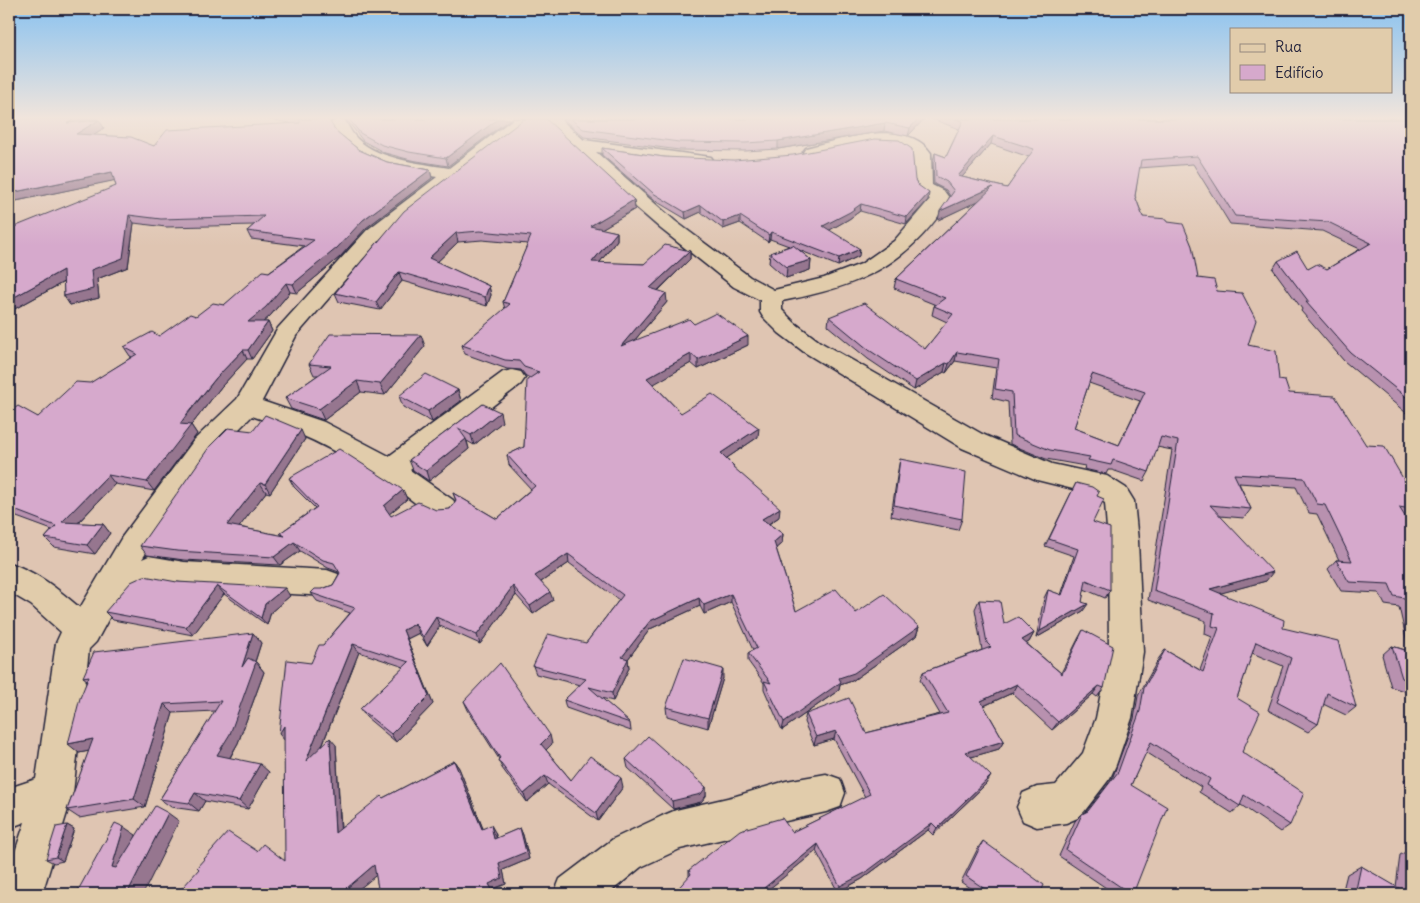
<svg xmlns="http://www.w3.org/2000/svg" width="1420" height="903" font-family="Delius,sans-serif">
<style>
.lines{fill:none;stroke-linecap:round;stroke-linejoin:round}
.minor-casing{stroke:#22223b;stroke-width:3}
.minor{fill:#e1ccab;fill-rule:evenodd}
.wall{fill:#b891af;stroke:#22223b;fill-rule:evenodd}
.shaded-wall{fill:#96768f;stroke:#22223b}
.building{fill:#d6a9cc;stroke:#22223b;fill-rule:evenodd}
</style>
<rect width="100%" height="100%" fill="#dfc5b2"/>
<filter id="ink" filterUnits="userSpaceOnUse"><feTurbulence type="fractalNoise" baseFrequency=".02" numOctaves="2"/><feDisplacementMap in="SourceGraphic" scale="10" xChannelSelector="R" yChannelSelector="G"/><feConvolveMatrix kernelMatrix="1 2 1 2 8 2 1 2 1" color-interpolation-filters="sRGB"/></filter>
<g filter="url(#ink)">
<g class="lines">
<g class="minor-casing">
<path id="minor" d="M 340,119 L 345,121 C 348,125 350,130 353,134 C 372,159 420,163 449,168 L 513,119 L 532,119 L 381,238 L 296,336 L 262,401 L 324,422 L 389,456 L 503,372 L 512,370 L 521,372 L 525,378 L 521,384 L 410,470 L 453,500 L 458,508 L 453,516 C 434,522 425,510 410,499 C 361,463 310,435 252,416 L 214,454 L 142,559 L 149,556 L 184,562 L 327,570 L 338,574 L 343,583 L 338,592 L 327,596 L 184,588 L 151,582 L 137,588 L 123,603 L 116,605 L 96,642 L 89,649 L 73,793 L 42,894 L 9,894 L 9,870 L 25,822 L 9,828 L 9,788 L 36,779 L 56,643 L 61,632 L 31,605 L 9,592 L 9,563 C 36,571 59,590 80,608 L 122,537 L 194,440 L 237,399 L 278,328 L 367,230 L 437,177 C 395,170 351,165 331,124 L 333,121 Z
M 541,119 L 560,119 L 584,140 L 711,157 L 714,161 L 711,165 L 705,166 L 596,152 L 675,221 L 750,277 L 774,290 L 824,278 L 861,264 L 894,241 L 930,199 C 923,195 918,193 914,185 L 913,155 C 883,133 845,149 812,157 L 806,156 L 803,152 L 806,148 C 840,140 906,117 931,153 L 932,185 L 944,191 L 950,199 C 907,267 857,287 782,301 L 782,310 L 795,323 L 820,342 L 982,434 L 1052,464 L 1107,476 L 1126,488 L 1134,501 L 1138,541 L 1143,652 L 1132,718 L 1116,765 L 1110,778 L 1080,817 L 1066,823 L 1037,827 L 1023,821 L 1017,807 L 1023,793 L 1037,787 L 1056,785 L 1083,753 L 1096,718 L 1109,652 L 1108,541 L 1105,503 L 1089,493 L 1037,480 L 962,448 L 804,352 L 779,333 L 763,317 L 760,312 L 760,300 L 734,287 L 661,229 L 608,183 Z
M 826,774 L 840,779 L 845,793 L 840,807 L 826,812 L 786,821 L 736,836 L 680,849 L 641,867 L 608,894 L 554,894 L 560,879 L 613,839 L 662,816 L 676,810 L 736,796 L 786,781 Z"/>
</g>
<use href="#minor" class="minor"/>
</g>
<path class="wall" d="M 9,119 L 98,119 L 96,120 L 99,120 L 104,128 L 92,135 L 154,146 L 290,123 L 269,119 L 334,119 L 331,120 L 330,123 L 336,131 L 359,150 L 387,162 L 430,170 L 432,178 L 366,228 L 340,257 L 297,293 L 290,292 L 270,316 L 263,322 L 268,322 L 272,331 L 252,359 L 247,359 L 221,387 L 193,423 L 191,425 L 197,434 L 154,491 L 115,484 L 78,523 L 103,524 L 110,533 L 95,554 L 54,547 L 45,538 L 52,530 L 14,516 L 9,521 L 9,412 L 38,417 L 132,357 L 130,356 L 124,347 L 159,336 L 196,316 L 224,305 L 304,246 L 251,239 L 247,231 L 254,225 L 166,227 L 134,223 L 128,267 L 97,279 L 99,298 L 70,305 L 64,296 L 64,282 L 9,312 L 116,186 L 115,180 L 16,201 L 12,198 L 9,199 Z
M 346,119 L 510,119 L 448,166 L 411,160 L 385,153 L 363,141 Z
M 524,119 L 634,200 L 635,209 L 601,229 L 617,232 L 617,240 L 599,263 L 644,264 L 690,251 L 690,259 L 658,291 L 667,302 L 634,341 L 694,324 L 748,345 L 698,369 L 691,363 L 653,384 L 681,413 L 758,437 L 727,458 L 734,468 L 779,517 L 769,524 L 783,534 L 782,543 L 776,548 L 796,611 L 856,613 L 919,627 L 916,636 L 852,681 L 840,685 L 839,690 L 782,730 L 764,689 L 764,683 L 748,661 L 748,653 L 753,650 L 731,602 L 704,614 L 700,606 L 650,629 L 628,659 L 629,668 L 613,701 L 601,698 L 630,723 L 631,731 L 566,708 L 564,700 L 580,685 L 536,674 L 533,666 L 586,643 L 619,600 L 569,563 L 541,582 L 553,600 L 533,614 L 516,595 L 480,644 L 440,626 L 427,646 L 419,633 L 407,639 L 433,704 L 396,742 L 366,717 L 360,709 L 404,667 L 359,652 L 322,746 L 336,745 L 341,828 L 383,798 L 454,761 L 459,768 L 483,829 L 495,832 L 497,838 L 520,828 L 523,835 L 529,859 L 503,870 L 506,884 L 493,889 L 495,894 L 379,894 L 376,875 L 353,894 L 177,894 L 257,851 L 285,861 L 311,663 L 323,645 L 350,613 L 317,601 L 311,593 L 333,585 L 339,574 L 339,572 L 328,568 L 300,551 L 280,565 L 184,560 L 147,555 L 140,546 L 305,439 L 270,493 L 266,492 L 239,527 L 282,536 L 280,533 L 315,508 L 294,487 L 289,478 L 403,490 L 407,499 L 389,514 L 391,516 L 450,509 L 456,501 L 453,493 L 497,519 L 531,489 L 509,465 L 507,455 L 524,447 L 530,378 L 526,376 L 521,370 L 507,369 L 465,354 L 462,345 L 505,309 L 503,302 L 528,244 L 482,240 L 458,242 L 437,262 L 489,286 L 491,295 L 487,306 L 402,281 L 380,310 L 339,302 L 335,293 Z
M 563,119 L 924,119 L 908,136 L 884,131 L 778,149 L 745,151 L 679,150 L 584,137 Z
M 932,119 L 1411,119 L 1411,417 L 1344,361 L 1301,311 L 1302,309 L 1273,269 L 1278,261 L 1308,269 L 1327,269 L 1360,249 L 1322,231 L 1230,224 L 1193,164 L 1139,168 L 1135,196 L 1143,217 L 1198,278 L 1217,291 L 1248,345 L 1279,380 L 1289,393 L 1366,445 L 1411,492 L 1411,519 L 1406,518 L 1411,526 L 1411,693 L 1391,687 L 1382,655 L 1392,646 L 1409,651 L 1399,607 L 1385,605 L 1379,593 L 1341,591 L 1328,569 L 1336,560 L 1339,560 L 1317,514 L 1309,513 L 1296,487 L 1239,483 L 1251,509 L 1244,518 L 1220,516 L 1266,581 L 1220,593 L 1283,628 L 1356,707 L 1346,715 L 1323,704 L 1318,724 L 1308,732 L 1268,710 L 1283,666 L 1252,653 L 1237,698 L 1242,752 L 1290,825 L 1280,832 L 1241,805 L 1232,813 L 1199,792 L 1201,787 L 1146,752 L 1131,785 L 1133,894 L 1115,894 L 1059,856 L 1075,821 L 1082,814 L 1086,812 L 1112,779 L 1134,719 L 1138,696 L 1159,658 L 1165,650 L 1200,670 L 1212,637 L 1205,634 L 1206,621 L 1148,600 L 1172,450 L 1157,447 L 1149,472 L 1144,481 L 1112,470 L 1108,470 L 1106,474 L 1084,469 L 1085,466 L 1046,459 L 1010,444 L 1008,402 L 992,398 L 996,368 L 955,361 L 946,373 L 944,372 L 914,390 L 868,359 L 828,326 L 829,317 L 925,349 L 947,322 L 932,315 L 934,306 L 936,305 L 894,288 L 896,279 L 978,201 L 938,220 L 950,196 L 946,190 L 934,184 L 933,161 L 935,153 L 946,157 L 959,129 ZM 991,144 L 1029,157 L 1007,188 L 962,177 ZM 1089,383 L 1140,401 L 1119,445 L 1074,428 Z
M 602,148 L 664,157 L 915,180 L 928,200 L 906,224 L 860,211 L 849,219 L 829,230 L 859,256 L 838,266 L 799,250 L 811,260 L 810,270 L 786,278 L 769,263 L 770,253 L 789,246 L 770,239 L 768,242 L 740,223 L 723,229 L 701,212 L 686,219 L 654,200 L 602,155 Z
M 425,346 L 385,395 L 361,392 L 324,420 L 291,409 L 285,398 L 318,375 L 314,375 L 309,364 Z
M 458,390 L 461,401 L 432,422 L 403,407 L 399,396 Z
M 483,404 L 502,422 L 474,445 L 467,441 L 469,449 L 429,481 L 413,470 L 409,460 Z
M 900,459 L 962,519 L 958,530 L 891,516 L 898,470 Z
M 1076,483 L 1097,496 L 1093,522 L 1110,590 L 1105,598 L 1084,589 L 1082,602 L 1083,611 L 1036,638 L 1044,598 L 1048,590 L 1061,595 L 1074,556 L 1045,546 Z
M 177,582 L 290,596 L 271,612 L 267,625 L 224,594 L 193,635 L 113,620 L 105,612 Z
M 979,600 L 1004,624 L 1034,633 L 1029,642 L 1026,643 L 1061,673 L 1078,639 L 1083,630 L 1104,688 L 1097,697 L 1093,694 L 1052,730 L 1012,693 L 984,706 L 1004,741 L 999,749 L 971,757 L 986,784 L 933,835 L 928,830 L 862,879 L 838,892 L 816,851 L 766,891 L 689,876 L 689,870 L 792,832 L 865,797 L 834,739 L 814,745 L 804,722 L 806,714 L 866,733 L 940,714 L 920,680 L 923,672 L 982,650 L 975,609 Z
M 253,633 L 261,643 L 255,662 L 256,662 L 264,672 L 238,743 L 230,758 L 269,772 L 248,809 L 205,801 L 199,811 L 171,807 L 160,799 L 215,711 L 173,713 L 145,807 L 79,818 L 67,810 L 89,751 L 79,753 L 87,680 L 83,677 Z
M 723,678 L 708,728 L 667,716 L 666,707 Z
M 464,701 L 552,744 L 546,750 L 571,780 L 623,787 L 598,821 L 548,784 L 527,802 L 502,768 L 498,760 L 499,759 L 468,710 Z
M 626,759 L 706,787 L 706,796 L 701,802 L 673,809 L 628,768 Z
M 1411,775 L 1411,814 L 1404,780 Z
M 67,825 L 74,829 L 63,861 L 54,863 L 46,859 Z
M 983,841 L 1040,894 L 978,894 L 961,882 L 978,848 Z
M 1411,849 L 1411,894 L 1342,894 L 1347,874 L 1361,866 L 1396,887 L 1400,855 Z"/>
<path class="shaded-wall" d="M 75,119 L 98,119 L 71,130 L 67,123 Z
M 498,119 L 510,119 L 448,166 L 446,158 Z
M 918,119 L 924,119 L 908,136 L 910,128 Z
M 99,120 L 104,128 L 81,142 L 76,134 Z
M 885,123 L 884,131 L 778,149 L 778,141 Z
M 993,136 L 991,144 L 956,184 L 958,176 Z
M 430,170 L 432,178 L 366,228 L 340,257 L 297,293 L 293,284 L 363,220 Z
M 112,172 L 117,180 L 16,201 L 10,193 Z
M 993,187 L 991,195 L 938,220 L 940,211 Z
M 929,193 L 928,200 L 906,224 L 907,217 Z
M 9,194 L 12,198 L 9,199 Z
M 634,200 L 635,209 L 591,235 L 590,226 Z
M 861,204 L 860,211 L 849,219 L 823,234 L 823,226 Z
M 701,205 L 701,212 L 686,219 L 685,212 Z
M 129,215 L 134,223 L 128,267 L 97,279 L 99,298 L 70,305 L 64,296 L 91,270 Z
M 740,216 L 740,223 L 723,229 L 723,222 Z
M 617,232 L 617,240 L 593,271 L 592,262 Z
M 771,232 L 770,239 L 768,242 L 769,235 Z
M 456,233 L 458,242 L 432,267 L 429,258 Z
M 860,249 L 859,256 L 838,266 L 839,258 Z
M 690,251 L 690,259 L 651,297 L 650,288 Z
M 811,260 L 810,270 L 786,278 L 787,267 Z
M 63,270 L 69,279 L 9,312 L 9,300 Z
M 399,272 L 402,281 L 380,310 L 376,302 Z
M 286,283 L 290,292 L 270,316 L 253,331 L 248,322 Z
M 489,286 L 491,295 L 487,306 L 485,297 Z
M 666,293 L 667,302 L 622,355 L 621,346 Z
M 9,316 L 12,320 L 9,322 Z
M 268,322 L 272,331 L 252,359 L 248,350 Z
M 421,335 L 425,346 L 385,395 L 380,384 Z
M 748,336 L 748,345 L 698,369 L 698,360 Z
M 243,350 L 247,359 L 221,387 L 193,423 L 191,425 L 197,434 L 154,491 L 147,482 L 180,424 L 216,378 Z
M 957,352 L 955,361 L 946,373 L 949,364 Z
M 691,354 L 691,363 L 647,388 L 647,378 Z
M 946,363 L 944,372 L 914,390 L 916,381 Z
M 357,381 L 361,392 L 324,420 L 319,409 Z
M 458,390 L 461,401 L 432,422 L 428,411 Z
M 500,412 L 502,422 L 474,445 L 471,435 Z
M 759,428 L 758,437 L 721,462 L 721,453 Z
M 301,430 L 305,439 L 270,493 L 265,484 Z
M 466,439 L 469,449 L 429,481 L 426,471 Z
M 108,475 L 115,484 L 70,531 L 62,522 Z
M 260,483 L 266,492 L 234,534 L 227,525 Z
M 403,490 L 407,499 L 388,515 L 384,506 Z
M 780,508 L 779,517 L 762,528 L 762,519 Z
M 9,510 L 14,516 L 9,521 Z
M 103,524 L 110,533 L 95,554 L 87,545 Z
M 783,534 L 782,543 L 773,551 L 774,542 Z
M 294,542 L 300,551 L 280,565 L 274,557 Z
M 568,554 L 569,563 L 538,584 L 535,576 Z
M 1273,572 L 1266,581 L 1203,598 L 1210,589 Z
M 217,586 L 224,594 L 193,635 L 186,627 Z
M 513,586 L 516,595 L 480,644 L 477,635 Z
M 285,588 L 290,596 L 271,612 L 267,625 L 261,618 L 265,604 Z
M 550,592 L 553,600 L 533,614 L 530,606 Z
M 731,594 L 731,602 L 704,614 L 704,605 Z
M 699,598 L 700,606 L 650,629 L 628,659 L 629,668 L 613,701 L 612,693 L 622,657 L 650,621 Z
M 1088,604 L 1083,611 L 1036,638 L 1040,631 Z
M 436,617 L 440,626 L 427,646 L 423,637 Z
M 415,624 L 419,633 L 407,639 L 433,704 L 396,742 L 391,734 L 429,696 L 403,630 Z
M 919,627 L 916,636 L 852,681 L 840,685 L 839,690 L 782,730 L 784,722 L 839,678 Z
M 253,633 L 261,643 L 250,677 L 242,667 Z
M 1034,633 L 1029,642 L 1017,648 L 1022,640 Z
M 353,644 L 359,652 L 313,768 L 306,761 Z
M 256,662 L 264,672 L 238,743 L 226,764 L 217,755 Z
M 723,669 L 723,678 L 708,728 L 708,718 Z
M 1017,684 L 1012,693 L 977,709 L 981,701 Z
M 1099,686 L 1093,694 L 1052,730 L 1058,722 Z
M 164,704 L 173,713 L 145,807 L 134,799 Z
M 284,726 L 286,742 L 279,734 Z
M 836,731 L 834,739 L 814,745 L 816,737 Z
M 550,735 L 552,744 L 544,752 L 541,744 Z
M 330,738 L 336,745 L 341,840 L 335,833 Z
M 93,739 L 105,748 L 79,753 L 68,744 Z
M 1004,741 L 999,749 L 961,760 L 966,752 Z
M 454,761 L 459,768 L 486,836 L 482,829 Z
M 260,764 L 269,772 L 248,809 L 239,801 Z
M 545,776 L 548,784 L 527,802 L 524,794 Z
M 991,776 L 986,784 L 933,835 L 937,828 Z
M 621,778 L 623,787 L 598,821 L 596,813 Z
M 706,787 L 706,796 L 701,802 L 673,809 L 672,801 Z
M 195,793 L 205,801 L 199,811 L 189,803 Z
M 168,813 L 179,821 L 143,894 L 127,894 Z
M 932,823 L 928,830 L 862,879 L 838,892 L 840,886 Z
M 67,825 L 74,829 L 63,861 L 56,857 Z
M 491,825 L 495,832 L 498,845 L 494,839 Z
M 124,827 L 136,835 L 125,874 L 112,867 Z
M 520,828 L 523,835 L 529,859 L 503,870 L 506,884 L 493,889 L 495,894 L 494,894 L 489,884 L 499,863 Z
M 818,844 L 816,851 L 763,894 L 764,888 Z
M 374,865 L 380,872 L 353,894 L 340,894 Z"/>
<path class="building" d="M 9,119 L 75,119 L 67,123 L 99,120 L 76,134 L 131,137 L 154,146 L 167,130 L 300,123 L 300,119 L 328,119 L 336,131 L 359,150 L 387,162 L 430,170 L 363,220 L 337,248 L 293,284 L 286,283 L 266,307 L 248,322 L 268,322 L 248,350 L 243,350 L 216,378 L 187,414 L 180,424 L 191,425 L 147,482 L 108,475 L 62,522 L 103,524 L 87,545 L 45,538 L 56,526 L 9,508 L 9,412 L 18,406 L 38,417 L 76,382 L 90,383 L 137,354 L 124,347 L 152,332 L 159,336 L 190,314 L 196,316 L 213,303 L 224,305 L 263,271 L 269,272 L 314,240 L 247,231 L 264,216 L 161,219 L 129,215 L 123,258 L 91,270 L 93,289 L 64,296 L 63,270 L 9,300 L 9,229 L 116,186 L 112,172 L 10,193 L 9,192 Z
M 349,119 L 498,119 L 446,158 L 409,152 L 382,145 L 360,133 Z
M 524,119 L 546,119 L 634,200 L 590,226 L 617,232 L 592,262 L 644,264 L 665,245 L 690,251 L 650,288 L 666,293 L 621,346 L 689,319 L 694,324 L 716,313 L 748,336 L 698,360 L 691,354 L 647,378 L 681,413 L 712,394 L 759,428 L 721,453 L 734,466 L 732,466 L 780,508 L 762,519 L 783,534 L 774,542 L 796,611 L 836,589 L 856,613 L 884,594 L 919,627 L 854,673 L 839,678 L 841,682 L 784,722 L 764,681 L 771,683 L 748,653 L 757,648 L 731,594 L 704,605 L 699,598 L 650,621 L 622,657 L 628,659 L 612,693 L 589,687 L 630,723 L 564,700 L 586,679 L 533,666 L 548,634 L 586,643 L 623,595 L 568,554 L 535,576 L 550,592 L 530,606 L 513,586 L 477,635 L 436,617 L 423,637 L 415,624 L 403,630 L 429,696 L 391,734 L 360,709 L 409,662 L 353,644 L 306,761 L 330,738 L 335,833 L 381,796 L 383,798 L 454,761 L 482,829 L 491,825 L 494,839 L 520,828 L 526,852 L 499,863 L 502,878 L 489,884 L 494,894 L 379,894 L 374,865 L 340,894 L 177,894 L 199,869 L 197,867 L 228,832 L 257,851 L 263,844 L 285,861 L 284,726 L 279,734 L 287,660 L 311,663 L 319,645 L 323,645 L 355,608 L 311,593 L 315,589 L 322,589 L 333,585 L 340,573 L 334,563 L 323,560 L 294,542 L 274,557 L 177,551 L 140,546 L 210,446 L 228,428 L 253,431 L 265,415 L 301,430 L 265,484 L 260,483 L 227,525 L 285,536 L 280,533 L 317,507 L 289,478 L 339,449 L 403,490 L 384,506 L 391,516 L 418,502 L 436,510 L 450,509 L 456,500 L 453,493 L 497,519 L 535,486 L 507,455 L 524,447 L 527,380 L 539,372 L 524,367 L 519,361 L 505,360 L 462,345 L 510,304 L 503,302 L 531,236 L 480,231 L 456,233 L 429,258 L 489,286 L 485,297 L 399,272 L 376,302 L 335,293 L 404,211 Z
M 571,119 L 918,119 L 910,128 L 885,123 L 778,141 L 745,143 L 679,142 L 583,129 Z
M 956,119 L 1411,119 L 1411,401 L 1350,352 L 1306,302 L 1309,302 L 1278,261 L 1297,251 L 1308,269 L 1317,264 L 1327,269 L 1371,243 L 1328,222 L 1235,216 L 1197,156 L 1141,160 L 1135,196 L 1143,217 L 1167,219 L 1168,222 L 1183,224 L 1192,246 L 1198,278 L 1214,280 L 1217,291 L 1242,293 L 1256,320 L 1248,345 L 1276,351 L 1279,380 L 1285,381 L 1289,393 L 1335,396 L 1366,445 L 1384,446 L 1411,492 L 1411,509 L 1399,507 L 1411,526 L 1411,610 L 1409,599 L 1394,596 L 1389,584 L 1349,582 L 1336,560 L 1352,561 L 1325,505 L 1317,504 L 1304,478 L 1234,474 L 1251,509 L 1210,505 L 1273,572 L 1210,589 L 1284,620 L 1283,628 L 1338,641 L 1356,707 L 1327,693 L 1318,724 L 1277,702 L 1291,658 L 1256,642 L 1237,698 L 1260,712 L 1242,752 L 1304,793 L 1290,825 L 1244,795 L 1240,806 L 1207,785 L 1210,779 L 1151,742 L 1131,785 L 1167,807 L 1133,894 L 1131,894 L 1066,850 L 1082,814 L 1088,811 L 1118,772 L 1140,711 L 1144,688 L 1165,650 L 1203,672 L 1219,628 L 1212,626 L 1214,613 L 1154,591 L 1178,441 L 1161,437 L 1149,472 L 1117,461 L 1113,460 L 1111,465 L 1088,460 L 1090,457 L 1050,450 L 1014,435 L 1012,392 L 995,389 L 999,359 L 957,352 L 949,364 L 946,363 L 916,381 L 869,350 L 829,317 L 864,303 L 925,349 L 953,314 L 934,306 L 945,298 L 896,279 L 993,187 L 940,211 L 954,191 L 947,182 L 936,176 L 935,153 L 946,157 L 963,121 ZM 993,136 L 1034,149 L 1007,188 L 958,176 ZM 1092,374 L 1145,392 L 1119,445 L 1074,428 Z
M 875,139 L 899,140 L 912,149 L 915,180 L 918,185 L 929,193 L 907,217 L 861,204 L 850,212 L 823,226 L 860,249 L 839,258 L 771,232 L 769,235 L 740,216 L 723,222 L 701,205 L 685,212 L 653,193 L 602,148 L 664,157 L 734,160 L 793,155 Z
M 793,245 L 811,260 L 787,267 L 770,253 Z
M 330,334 L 421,335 L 380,384 L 357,381 L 319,409 L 285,398 L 331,366 L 309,364 Z
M 426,374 L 458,390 L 428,411 L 399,396 Z
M 483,404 L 500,412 L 471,435 L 458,428 L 466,439 L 426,471 L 409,460 Z
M 900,459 L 966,472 L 962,519 L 894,505 Z
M 1076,483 L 1092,487 L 1099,492 L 1097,496 L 1104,499 L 1093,522 L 1110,528 L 1110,590 L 1086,580 L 1082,602 L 1088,604 L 1040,631 L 1048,590 L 1062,595 L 1078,549 L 1049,539 Z
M 144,576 L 177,582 L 285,588 L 265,604 L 261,618 L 217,586 L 186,627 L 105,612 L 131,582 Z
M 979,600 L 1000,601 L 1004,624 L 1018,617 L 1034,633 L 1022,640 L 1062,674 L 1083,630 L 1113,646 L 1104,688 L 1099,686 L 1058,722 L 1017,684 L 981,701 L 1004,741 L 966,752 L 991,776 L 937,828 L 932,823 L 865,873 L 840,886 L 818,844 L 764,888 L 768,894 L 673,894 L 691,874 L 689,870 L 740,830 L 782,818 L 792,832 L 870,794 L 836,731 L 816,737 L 806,714 L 849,698 L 866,733 L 948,713 L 923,672 L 991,647 L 987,643 Z
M 253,633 L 242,667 L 248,658 L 256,662 L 230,734 L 217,755 L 260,764 L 239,801 L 195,793 L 189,803 L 160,799 L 221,701 L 164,704 L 134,799 L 67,810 L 93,739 L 68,744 L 80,698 L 89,676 L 83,677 L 94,652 Z
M 1392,646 L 1411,652 L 1411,681 L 1402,678 Z
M 684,658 L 723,669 L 708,718 L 666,707 Z
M 500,663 L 550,735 L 541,744 L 571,780 L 590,756 L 621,778 L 596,813 L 545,776 L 524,794 L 498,760 L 500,758 L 464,701 Z
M 648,736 L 706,787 L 701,794 L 672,801 L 626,759 Z
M 155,806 L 168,813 L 127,894 L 76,894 L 115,823 L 124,827 L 112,867 L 116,868 Z
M 67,825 L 56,857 L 46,859 L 56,827 Z
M 983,841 L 1044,885 L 1040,894 L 992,894 L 966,876 Z
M 1361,866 L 1404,891 L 1403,894 L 1355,894 Z
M 593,890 L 596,894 L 588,894 Z"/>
</g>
<linearGradient id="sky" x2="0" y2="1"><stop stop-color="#89c2f0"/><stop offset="0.48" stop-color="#f1e5dc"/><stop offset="1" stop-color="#f1e5dc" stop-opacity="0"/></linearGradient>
<rect width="1420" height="246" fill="url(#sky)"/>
<rect width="1420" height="903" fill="none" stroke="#e1ccab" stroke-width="30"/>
<rect x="15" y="15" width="1390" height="873" fill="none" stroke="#22223b" stroke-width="2" filter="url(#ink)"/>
<rect x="1230" y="28" width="162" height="65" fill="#e1ccab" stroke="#95887e"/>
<rect x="1240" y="44" width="25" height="8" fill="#e1ccab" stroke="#95887e"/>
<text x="1275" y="52" font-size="15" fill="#22223b">Rua</text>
<rect x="1240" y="65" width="25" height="15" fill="#d6a9cc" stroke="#95887e"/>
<text x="1275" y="78" font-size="15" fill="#22223b">Edifício</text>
</svg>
